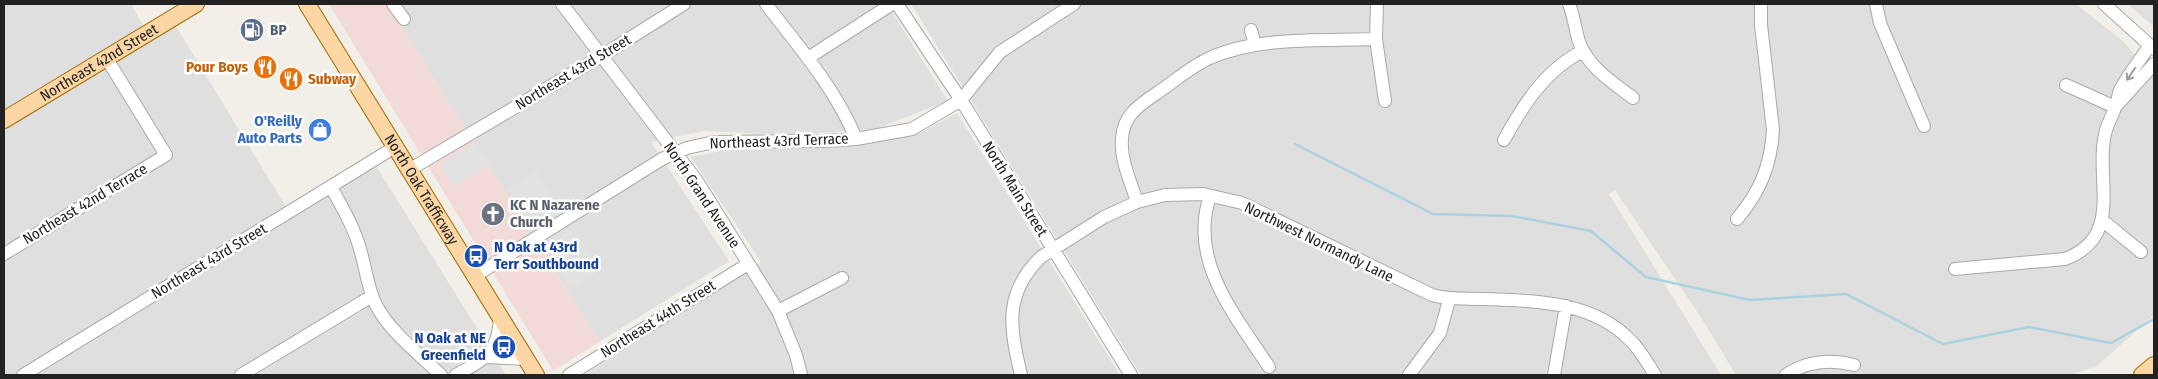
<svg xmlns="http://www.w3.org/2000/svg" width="2158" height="379" font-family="'Fira Sans Condensed',sans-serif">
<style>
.residential{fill:#e0dfdf}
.commercial{fill:#f2dad9}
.parking{fill:#e2e2e2}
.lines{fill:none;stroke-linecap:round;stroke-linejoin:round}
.stream{stroke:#aad3df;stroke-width:2.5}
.minor-casing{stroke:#a9a9a9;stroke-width:14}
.major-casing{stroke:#a06b00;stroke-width:18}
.minor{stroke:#fff;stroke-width:12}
.major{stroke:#fcd6a4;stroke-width:16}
.oneway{stroke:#9c9c9c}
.labels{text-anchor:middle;stroke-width:5;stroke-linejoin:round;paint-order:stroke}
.service-label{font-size:15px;font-weight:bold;fill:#4e5e75;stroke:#fff;text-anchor:start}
.street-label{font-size:15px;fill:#222;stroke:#fff}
.food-label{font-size:15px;font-weight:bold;fill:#c56008;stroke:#fff;text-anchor:end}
.shop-label{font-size:15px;font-weight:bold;fill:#366cbe;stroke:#fff;text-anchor:end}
.worship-label{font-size:15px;font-weight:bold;fill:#5b616d;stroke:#fff;text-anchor:start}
.transit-label{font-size:15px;font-weight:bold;fill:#164399;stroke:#fff;text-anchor:start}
</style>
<rect width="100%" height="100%" fill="#f2efe9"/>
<path class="residential" d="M 4,4 L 131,4 L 145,29 L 4,115 Z
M 387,4 L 887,4 L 948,101 L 875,129 L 792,135 L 702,131 L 651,142 L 729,261 L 599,342 Z
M 911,4 L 2076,4 L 2124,42 L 2154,77 L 2154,315 L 2096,367 L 2069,375 L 1736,375 L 1702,319 L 1615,190 L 1609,194 L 1721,375 L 1141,375 Z
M 2128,4 L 2154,4 L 2154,27 Z
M 174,23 L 292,217 L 376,166 L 506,375 L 4,375 L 4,127 Z
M 957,113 L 1120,375 L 584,375 L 761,262 L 691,157 L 735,148 L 786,149 L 858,145 L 920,133 Z"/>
<path class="commercial" d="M 329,4 L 387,4 L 599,342 L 553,371 Z"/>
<path class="parking" d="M 476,142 L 489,164 L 453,186 L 440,164 Z
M 536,171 L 561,210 L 532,228 L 508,189 Z
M 573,228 L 600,271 L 571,289 L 544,245 Z"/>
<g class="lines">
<path class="stream" d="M 1295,144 L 1433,214 L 1512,216 L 1591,231 L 1646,277 L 1750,300 L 1846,294 L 1943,344 L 2029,327 L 2111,343 L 2154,319"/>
<g class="minor-casing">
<path id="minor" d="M 393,4 L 404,19
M 562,4 L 697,181 L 778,311 L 796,355 L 801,375
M 766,4 C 798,46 836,89 856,139
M 897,4 L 961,100 L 1131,375
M 1377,4 L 1376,39 L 1385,101
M 1569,4 C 1574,16 1575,29 1579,42 C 1589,68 1612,82 1633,98
M 1876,4 L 1880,23 L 1924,126
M 2104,4 L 2154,49
M 1251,30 L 1255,45
M 808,58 L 892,4
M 2066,85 L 2115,107
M 2117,105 L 2154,64
M 1504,140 C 1523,105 1546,69 1583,51
M 409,170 L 600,57 L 684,4
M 331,187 C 342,207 354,227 360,249 C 366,268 367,287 376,305 C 390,332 419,354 441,375
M 1210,196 C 1188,261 1235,315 1269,367
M 1137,202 C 1131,182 1120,160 1122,139 C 1123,114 1141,104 1160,91 C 1176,80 1193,65 1210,58 C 1258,36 1324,41 1376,39
M 1737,219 C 1760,192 1771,165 1773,130 L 1761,25 L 1761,4
M 2102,220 L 2141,252
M 4,254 L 166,155 L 107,59
M 1955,269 L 2065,259 C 2126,236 2093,177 2106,130 C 2109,121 2113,114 2116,105 C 2118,100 2118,95 2120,90 C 2128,75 2140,60 2150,45
M 475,276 L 662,159 L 687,148 L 714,142 L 824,141 L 856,139 L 912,129 L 961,100 L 1000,52 L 1074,4
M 778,311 L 842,278
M 488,357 L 526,359
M 23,375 L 395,147
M 241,375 L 372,296
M 456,375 C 486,358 498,354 500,317
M 569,375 L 748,264
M 1021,375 C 1010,328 1003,294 1041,257 L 1104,217 L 1137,202 L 1165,195 L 1203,194 L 1242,203 L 1432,295 C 1450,300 1466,298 1485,299 C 1536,301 1593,301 1631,341 C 1641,351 1648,364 1655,375
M 1409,375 L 1440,333 L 1449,300
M 1554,375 L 1566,306
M 1786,375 C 1807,361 1830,359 1854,365"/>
</g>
<g class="major-casing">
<g id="major">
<path id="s1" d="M 307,4 L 536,375"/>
<path id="s2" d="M 4,120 L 196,4"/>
<path d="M 2142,375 L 2154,365"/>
</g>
</g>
<use href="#minor" class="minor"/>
<use href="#major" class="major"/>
</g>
<defs><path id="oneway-shaft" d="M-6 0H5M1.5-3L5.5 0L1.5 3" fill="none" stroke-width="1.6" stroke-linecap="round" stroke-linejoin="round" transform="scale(1.25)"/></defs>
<use class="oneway" href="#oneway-shaft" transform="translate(2131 74) rotate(124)"/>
<defs>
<g id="fuel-disc" transform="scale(1.25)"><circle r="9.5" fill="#5c6f8a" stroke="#fff"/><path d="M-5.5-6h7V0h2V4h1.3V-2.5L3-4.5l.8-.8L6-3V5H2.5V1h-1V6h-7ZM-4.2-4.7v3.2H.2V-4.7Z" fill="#fff"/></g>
<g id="restaurant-disc" transform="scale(1.25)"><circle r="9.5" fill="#e8710a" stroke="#fff"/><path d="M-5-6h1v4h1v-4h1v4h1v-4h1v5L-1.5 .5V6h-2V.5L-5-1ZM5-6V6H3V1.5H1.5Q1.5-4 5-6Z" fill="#fff"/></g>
<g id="shop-disc" transform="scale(1.25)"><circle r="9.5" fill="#3f7fe0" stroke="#fff"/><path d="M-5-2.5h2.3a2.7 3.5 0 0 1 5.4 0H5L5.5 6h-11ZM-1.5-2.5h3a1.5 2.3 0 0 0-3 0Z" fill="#fff"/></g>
<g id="church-disc" transform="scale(1.25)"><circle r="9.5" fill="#6b7280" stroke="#fff"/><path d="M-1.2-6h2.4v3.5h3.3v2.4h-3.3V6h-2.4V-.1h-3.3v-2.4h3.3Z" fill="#fff"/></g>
<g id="bus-disc" transform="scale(1.25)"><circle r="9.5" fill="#1a4fb4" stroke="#fff"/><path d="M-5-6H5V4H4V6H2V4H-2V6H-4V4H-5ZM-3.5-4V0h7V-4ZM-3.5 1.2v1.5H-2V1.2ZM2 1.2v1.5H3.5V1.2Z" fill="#fff"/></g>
</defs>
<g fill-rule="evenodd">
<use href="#fuel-disc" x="252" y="30"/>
<use href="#restaurant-disc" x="265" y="67"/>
<use href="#restaurant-disc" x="291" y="79"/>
<use href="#shop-disc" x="320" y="130"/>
<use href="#church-disc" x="493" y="214"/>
<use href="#bus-disc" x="476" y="256"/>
<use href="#bus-disc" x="504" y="347"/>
</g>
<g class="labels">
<g class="service-label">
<text x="270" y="35">BP</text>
</g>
<g class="street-label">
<text dy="5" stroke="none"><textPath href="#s2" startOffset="111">Northeast 42nd Street</textPath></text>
<text transform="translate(573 72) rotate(-31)" y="5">Northeast 43rd Street</text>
<text transform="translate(779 141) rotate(-2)" y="5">Northeast 43rd Terrace</text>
<text dy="5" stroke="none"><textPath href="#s1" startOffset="218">North Oak Trafficway</textPath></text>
<text transform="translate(1015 189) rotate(58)" y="5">North Main Street</text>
<text transform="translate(702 195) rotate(56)" y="5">North Grand Avenue</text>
<text transform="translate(85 204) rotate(-31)" y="5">Northeast 42nd Terrace</text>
<text transform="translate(1319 242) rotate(26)" y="5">Northwest Normandy Lane</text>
<text transform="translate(209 261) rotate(-31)" y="5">Northeast 43rd Street</text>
<text transform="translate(658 319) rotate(-32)" y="5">Northeast 44th Street</text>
</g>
<g class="food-label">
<text x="248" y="72">Pour Boys</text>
<text x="308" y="84" text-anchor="start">Subway</text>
</g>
<g class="shop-label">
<text x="302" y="126">O'Reilly<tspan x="302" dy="17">Auto Parts</tspan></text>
</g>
<g class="worship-label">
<text x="510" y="210">KC N Nazarene<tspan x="510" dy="17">Church</tspan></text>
</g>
<g class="transit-label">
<text x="494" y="252">N Oak at 43rd<tspan x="494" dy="17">Terr Southbound</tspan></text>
<text x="486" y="343" text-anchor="end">N Oak at NE<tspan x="486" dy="17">Greenfield</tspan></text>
</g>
</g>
<rect width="2158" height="379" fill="none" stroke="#222222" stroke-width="10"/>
</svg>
